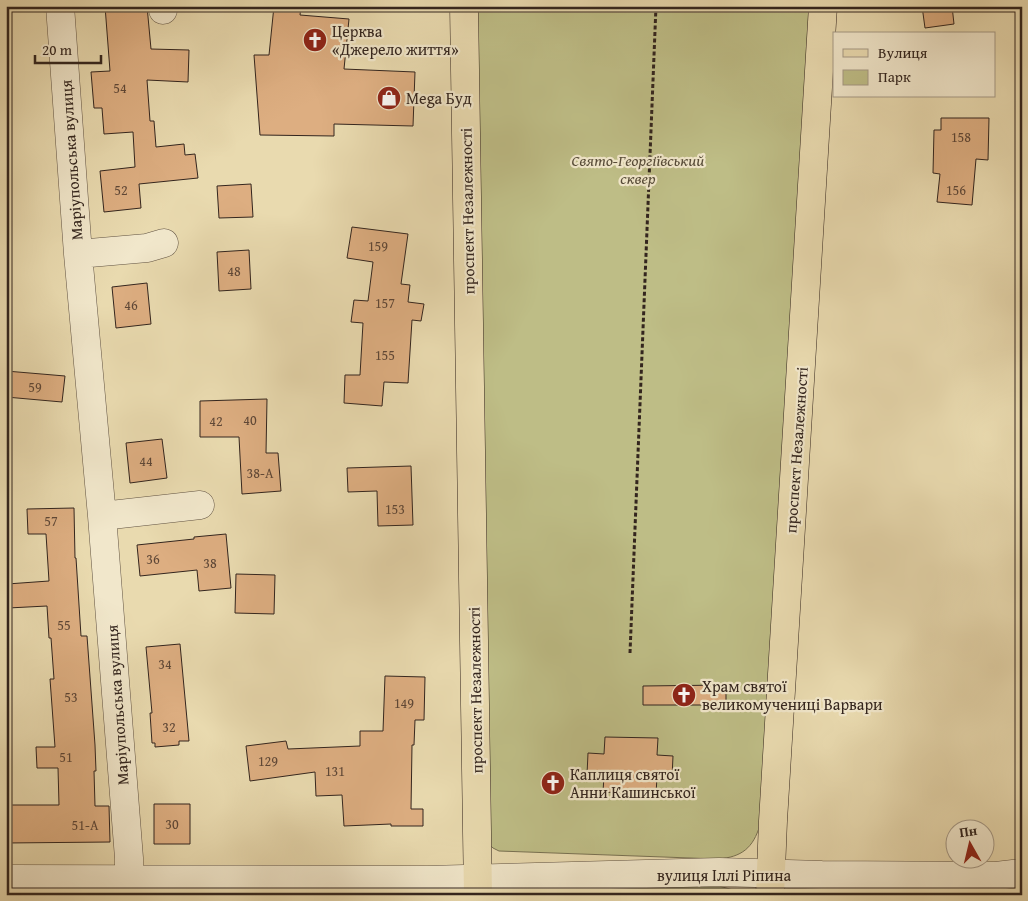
<svg xmlns="http://www.w3.org/2000/svg" width="1028" height="901" font-family="'Gentium Book Plus',serif">
<style>
.green{fill:#bebd86;stroke:#787152}
.building{fill:#ddae81;stroke:#33251e}
.lines{fill:none;stroke-linecap:round;stroke-linejoin:round}
.minor-casing{stroke:#605242;stroke-width:29}
.major-casing{stroke:#33251e;stroke-width:29}
.path{stroke:#33251e;stroke-width:3;stroke-dasharray:4 2.5;stroke-linecap:butt}
.minor{stroke:#f1e7cb;stroke-width:28}
.major{stroke:#e9daaf;stroke-width:28}
.labels{text-anchor:middle;stroke-width:4.5;stroke-linejoin:round;paint-order:stroke}
.number-label{font-size:14px;fill:#5e4737}
.poi-label{font-size:16px;fill:#33251e;stroke:#f1e7cb;text-anchor:start}
.street-label{font-size:16px;fill:#33251e;stroke:#f1e7cb}
.park-label{font-size:16px;font-style:italic;fill:#564b38;stroke:#f1e7cb}
</style>
<rect width="100%" height="100%" fill="#e9daaf"/>
<filter id="stains"><feTurbulence type="fractalNoise" baseFrequency=".004" numOctaves="4"/><feColorMatrix values="0 0 0 0 .2 0 0 0 0 .09 0 0 0 0 .02 0 0 0 .5 -.17"/></filter>
<radialGradient id="worn" r=".72"><stop offset=".6" stop-color="#630" stop-opacity="0"/><stop offset="1" stop-color="#630" stop-opacity=".3"/></radialGradient>
<path class="green" d="M 473,6 L 810,6 L 760,825 C 753,848 742,857 718,859 L 499,851 L 493,848 L 488,843 Z
M 513,884 L 719,886 L 737,891 L 742,895 L 495,895 L 496,891 Z"/>
<path class="building" d="M 105,6 L 147,6 L 151,49 L 189,50 L 188,82 L 147,80 L 150,121 L 154,121 L 156,147 L 184,144 L 185,155 L 195,154 L 198,178 L 139,184 L 141,208 L 104,212 L 100,171 L 135,167 L 133,132 L 104,134 L 102,108 L 94,108 L 91,72 L 110,71 Z
M 274,6 L 301,6 L 300,15 L 349,19 L 344,69 L 415,72 L 413,126 L 334,124 L 334,136 L 260,135 L 254,55 L 269,55 Z
M 922,6 L 952,6 L 954,24 L 925,28 Z
M 941,118 L 989,118 L 988,160 L 976,159 L 972,205 L 937,202 L 940,174 L 933,173 L 934,130 L 941,130 Z
M 251,184 L 253,217 L 219,218 L 217,186 Z
M 352,227 L 408,234 L 401,284 L 410,285 L 408,302 L 424,304 L 421,321 L 412,320 L 408,383 L 384,382 L 382,406 L 344,403 L 345,375 L 360,375 L 363,323 L 351,322 L 354,300 L 368,301 L 373,262 L 347,258 Z
M 249,250 L 251,289 L 219,291 L 217,252 Z
M 147,283 L 151,324 L 116,328 L 112,287 Z
M 6,371 L 65,376 L 62,402 L 6,397 Z
M 267,399 L 266,453 L 278,453 L 281,491 L 242,494 L 239,437 L 200,437 L 200,401 Z
M 162,439 L 167,478 L 130,483 L 126,443 Z
M 411,466 L 413,525 L 378,526 L 377,491 L 348,492 L 347,468 Z
M 74,508 L 75,558 L 76,558 L 81,636 L 87,636 L 95,745 L 96,771 L 94,771 L 95,806 L 109,806 L 110,842 L 6,843 L 6,805 L 59,805 L 58,768 L 37,768 L 36,747 L 55,747 L 50,679 L 54,679 L 51,638 L 49,638 L 47,606 L 8,608 L 7,584 L 49,581 L 46,534 L 28,534 L 27,509 Z
M 226,534 L 231,588 L 199,591 L 197,570 L 140,576 L 137,545 L 194,539 L 194,537 Z
M 236,574 L 275,575 L 274,614 L 235,613 Z
M 180,644 L 189,741 L 179,741 L 179,745 L 155,747 L 155,743 L 152,743 L 150,713 L 152,713 L 146,647 Z
M 385,676 L 425,677 L 424,720 L 415,720 L 414,745 L 412,745 L 411,809 L 423,809 L 423,826 L 391,826 L 391,824 L 344,826 L 342,795 L 316,796 L 315,772 L 250,781 L 246,746 L 286,741 L 288,749 L 360,746 L 360,731 L 383,731 Z
M 726,685 L 726,705 L 643,705 L 643,686 Z
M 605,737 L 658,738 L 657,755 L 673,756 L 672,778 L 657,777 L 656,794 L 603,792 L 604,776 L 587,775 L 588,753 L 604,754 Z
M 154,804 L 190,804 L 190,844 L 154,844 Z"/>
<g class="lines">
<g class="minor-casing">
<path id="minor" d="M 60,6 L 78,254 L 102,516 L 129,858 L 129,895
M 162,6 L 163,10
M 78,254 L 147,248 L 164,243
M 102,516 L 200,505
M 6,879 L 428,880 L 719,872 L 822,875 L 996,876 L 1022,873"/>
</g>
<g class="major-casing">
<path id="major" d="M 464,6 L 478,895
M 770,895 L 773,821 L 823,6"/>
</g>
<path class="path" d="M 630,653 L 656,6"/>
<use href="#minor" class="minor"/>
<use href="#major" class="major"/>
</g>
<defs>
<g id="church-disc" transform="scale(1.25)"><circle r="9.5" fill="#8f2418" stroke="#f1e7cb"/><path d="M-1.2-6h2.4v3.5h3.3v2.4h-3.3V6h-2.4V-.1h-3.3v-2.4h3.3Z" fill="#fff"/></g>
<g id="shop-disc" transform="scale(1.25)"><circle r="9.5" fill="#8f2418" stroke="#f1e7cb"/><path d="M-5-2.5h2.3a2.7 3.5 0 0 1 5.4 0H5L5.5 6h-11ZM-1.5-2.5h3a1.5 2.3 0 0 0-3 0Z" fill="#fff"/></g>
</defs>
<g fill-rule="evenodd">
<use href="#church-disc" x="315" y="40"/>
<use href="#shop-disc" x="389" y="98"/>
<use href="#church-disc" x="684" y="695"/>
<use href="#church-disc" x="553" y="783"/>
</g>
<g class="labels">
<g class="number-label">
<text x="120" y="93">54</text>
<text x="961" y="142">158</text>
<text x="121" y="195">52</text>
<text x="956" y="195">156</text>
<text x="378" y="251">159</text>
<text x="234" y="276">48</text>
<text x="385" y="308">157</text>
<text x="131" y="310">46</text>
<text x="385" y="360">155</text>
<text x="35" y="392">59</text>
<text x="250" y="425">40</text>
<text x="216" y="426">42</text>
<text x="146" y="466">44</text>
<text x="260" y="478">38-А</text>
<text x="395" y="514">153</text>
<text x="51" y="526">57</text>
<text x="153" y="564">36</text>
<text x="210" y="568">38</text>
<text x="64" y="630">55</text>
<text x="165" y="669">34</text>
<text x="71" y="702">53</text>
<text x="404" y="708">149</text>
<text x="169" y="732">32</text>
<text x="66" y="762">51</text>
<text x="268" y="766">129</text>
<text x="335" y="776">131</text>
<text x="172" y="829">30</text>
<text x="85" y="830">51-А</text>
</g>
<g class="poi-label">
<text x="332" y="37">Церква<tspan x="332" dy="18">«Джерело життя»</tspan></text>
<text x="406" y="104">Mega Буд</text>
<text x="702" y="692">Храм святої<tspan x="702" dy="18">великомучениці Варвари</tspan></text>
<text x="570" y="780">Каплиця cвятої<tspan x="570" dy="18">Анни Кашинської</tspan></text>
</g>
<g class="street-label">
<text transform="translate(71 160) rotate(-94)" y="6">Маріупольська вулиця</text>
<text transform="translate(467 211) rotate(-91)" y="6">проспект Незалежності</text>
<text transform="translate(796 450) rotate(-86)" y="6">проспект Незалежності</text>
<text transform="translate(475 690) rotate(-91)" y="6">проспект Незалежності</text>
<text transform="translate(117 705) rotate(-94)" y="6">Маріупольська вулиця</text>
<text x="724" y="881">вулиця Іллі Ріпина</text>
</g>
<g class="park-label">
<text x="638" y="166">Свято-Георгіївський<tspan x="638" dy="18">сквер</tspan></text>
</g>
</g>
<rect width="1028" height="901" fill="none" stroke="#e9daaf" stroke-width="25"/>
<rect x="8" y="8" width="1013" height="886" fill="none" stroke="#33251e" stroke-width="2.5"/>
<rect x="12" y="12" width="1003" height="876" fill="none" stroke="#33251e"/>
<rect x="833" y="32" width="162" height="65" fill="#f1e7cb" stroke="#a59986"/>
<rect x="843" y="49" width="25" height="8" fill="#e9daaf" stroke="#a59986"/>
<text x="878" y="58" font-size="15" fill="#33251e">Вулиця</text>
<rect x="843" y="70" width="25" height="15" fill="#bebd86" stroke="#a59986"/>
<text x="878" y="82" font-size="15" fill="#33251e">Парк</text>
<g transform="translate(970 844) rotate(352)"><circle r="24" fill="#f1e7cb" stroke="#a59986"/>
<path d="M0-4L9 19L0 12L-9 19Z" fill="#8f2418"/>
<text y="-8" font-size="14" font-weight="bold" text-anchor="middle" fill="#33251e">Пн</text>
</g>
<path d="M35 55v8h66v-8" fill="none" stroke="#33251e" stroke-width="2.5"/>
<text x="42" y="55" font-size="15" fill="#33251e" stroke="#f1e7cb" stroke-width="4" paint-order="stroke">20 m</text>
<rect width="100%" height="100%" filter="url(#stains)"/>
<rect width="100%" height="100%" fill="url(#worn)"/>
</svg>
